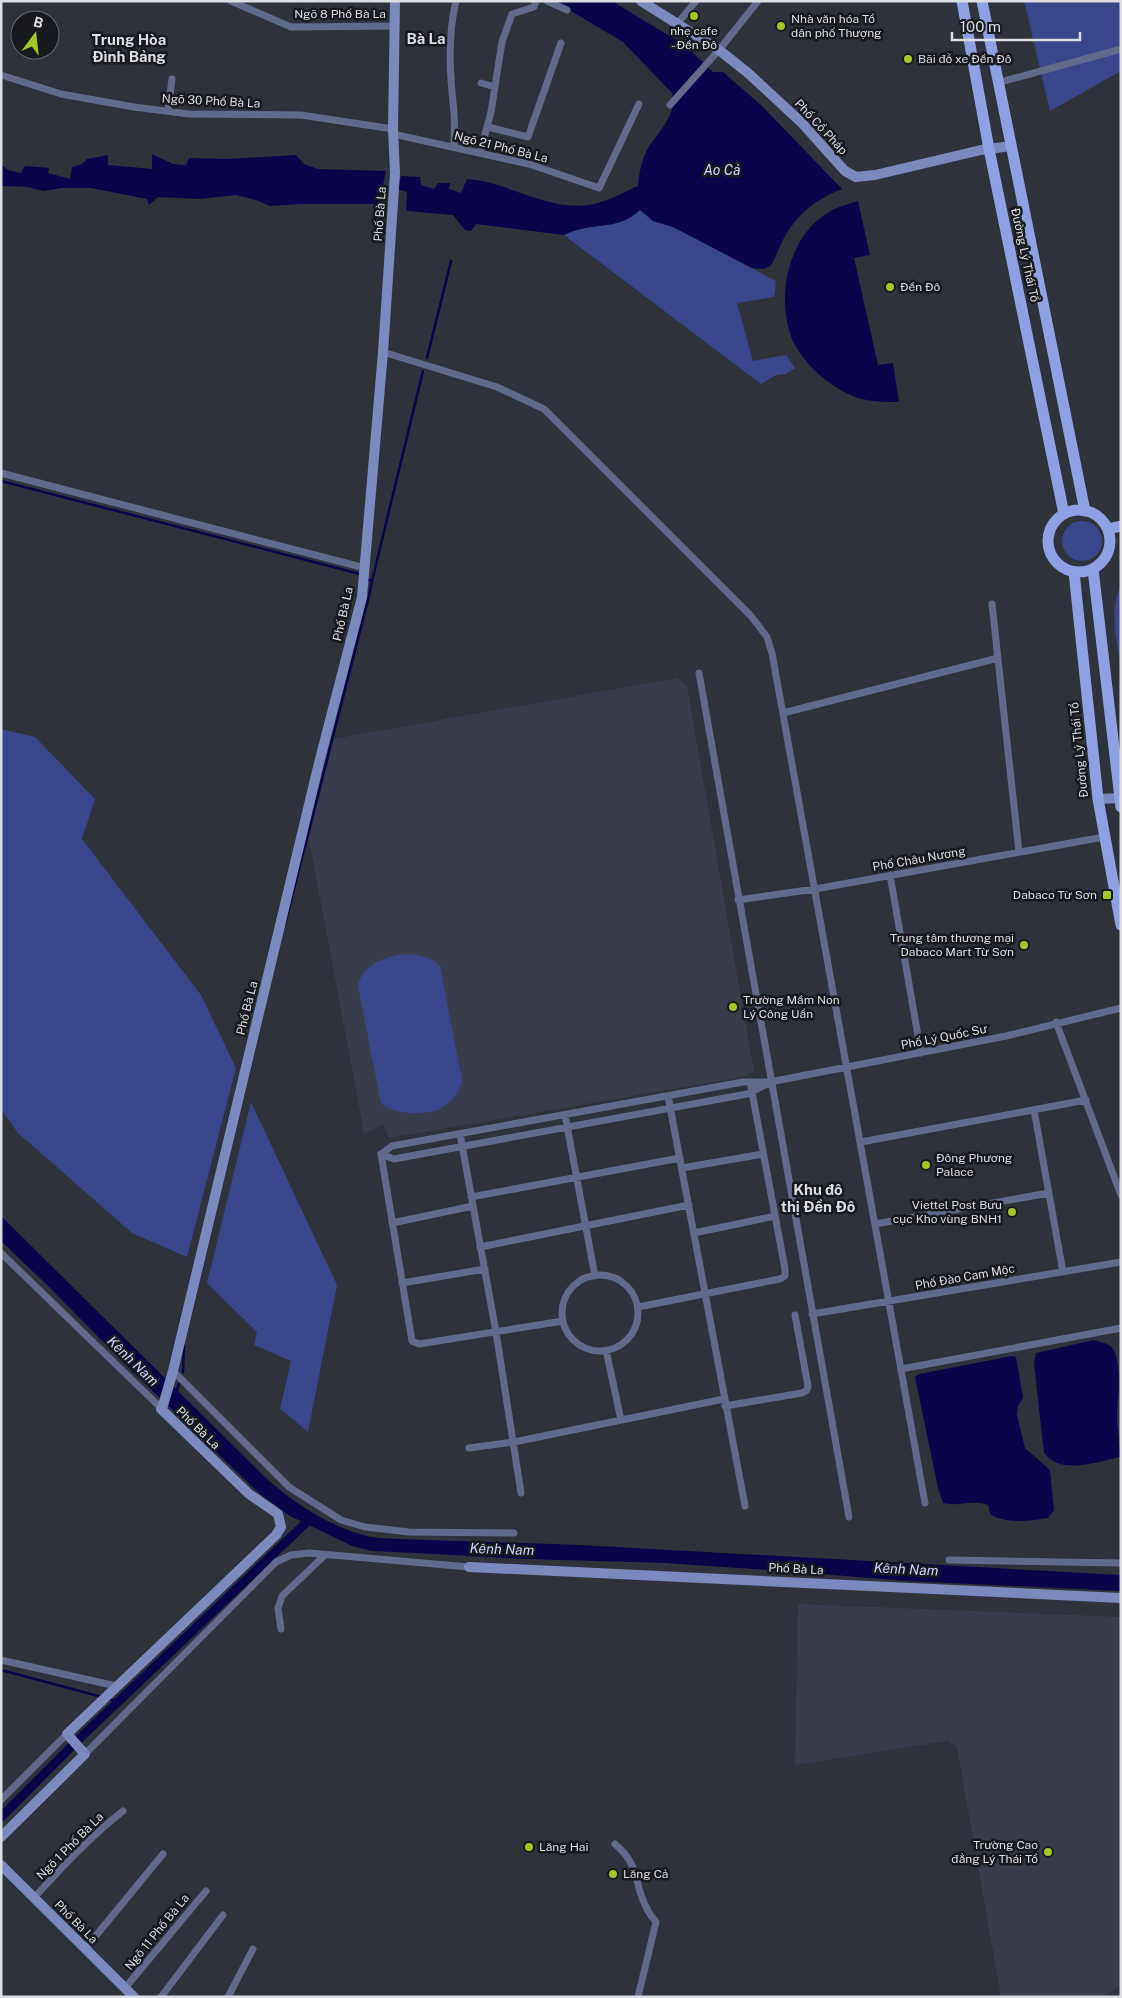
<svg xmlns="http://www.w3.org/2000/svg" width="1122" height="1998" font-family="'Public Sans',sans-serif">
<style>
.built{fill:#393d4b}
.green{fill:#39468c}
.water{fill:#0a044a}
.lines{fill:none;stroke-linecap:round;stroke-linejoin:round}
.stream{stroke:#0a044a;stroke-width:2.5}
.canal{stroke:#0a044a;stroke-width:9}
.street{stroke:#616a8b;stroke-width:7}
.secondary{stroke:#7b89be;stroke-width:10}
.primary{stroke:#8fa1e4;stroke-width:11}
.poi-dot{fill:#a3c826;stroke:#18191e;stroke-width:2}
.labels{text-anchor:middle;stroke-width:5;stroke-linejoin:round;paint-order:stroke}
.street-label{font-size:12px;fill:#dcdee4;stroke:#18191e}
.poi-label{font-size:12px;fill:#dcdee4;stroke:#18191e;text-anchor:start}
.water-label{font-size:14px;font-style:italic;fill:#c9d5ff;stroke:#18191e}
.quarter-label{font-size:15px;font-weight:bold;fill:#dcdee4;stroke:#18191e}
</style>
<rect width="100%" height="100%" fill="#2f313b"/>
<path class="built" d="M 677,678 L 687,686 L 754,1072 L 743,1077 L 389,1138 L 384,1125 L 364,1133 L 309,840 L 333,739 Z
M 798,1604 L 1121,1617 L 1121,1984 L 1103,1997 L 1001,1997 L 957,1747 L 948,1741 L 795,1765 Z"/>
<path class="green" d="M 1024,1 L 1121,1 L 1121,71 L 1050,111 Z
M 640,210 L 653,221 L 673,227 L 776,281 L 774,297 L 737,303 L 753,361 L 786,355 L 795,368 L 786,374 L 776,375 L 761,384 L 564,235 C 590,221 618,232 640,210 Z
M1062 541a20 20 0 1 1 40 0a20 20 0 1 1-40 0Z
M 1121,586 L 1121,669 C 1118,643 1108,611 1121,586 Z
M 1,729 L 35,737 L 95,799 L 82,839 L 201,995 L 236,1068 L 187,1257 L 132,1233 L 18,1133 L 1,1109 Z
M 396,955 C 413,954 427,954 440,966 L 462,1080 C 460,1092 452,1102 441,1108 C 427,1116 393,1115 381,1103 L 358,986 C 362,966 379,960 396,955 Z
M 251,1102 L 337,1285 L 308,1432 L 280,1409 L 291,1361 L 254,1345 L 257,1332 L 207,1283 Z"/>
<path class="water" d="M 554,1 L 612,1 L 686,46 L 713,72 L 723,72 L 762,106 L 842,189 C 816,199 796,215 783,240 C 779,247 776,258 771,265 C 766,270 759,269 752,268 L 673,227 L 653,221 L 640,210 C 617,232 590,221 564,235 L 476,224 L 471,231 L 465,230 L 453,215 L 406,211 L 407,192 L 398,189 L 401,176 L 420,177 L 421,185 L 434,189 L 438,183 L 450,183 L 449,189 L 461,193 L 467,179 C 511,182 548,213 594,204 C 609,201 624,192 638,186 C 639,174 641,163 646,152 C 657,132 678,116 672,93 L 623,42 Z
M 152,154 L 173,164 L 186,165 L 189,158 L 226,159 L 296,155 L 304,164 L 318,169 L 386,171 L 379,204 L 301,204 L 270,206 L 256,200 L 236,195 L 199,199 L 158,197 L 149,205 L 147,199 L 91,188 L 62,188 L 43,191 L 28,187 L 1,186 L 1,164 L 8,170 L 21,173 L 25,166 L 49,168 L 48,173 L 70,179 L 72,167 L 82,164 L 87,159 L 108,155 L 108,165 L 152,169 Z
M 858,201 L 870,255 L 854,258 L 878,365 L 893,363 L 899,402 C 885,402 872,402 858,398 C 832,389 805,366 793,341 C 776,302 786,242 823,216 C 833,208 845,205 858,201 Z
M 1,1216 L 268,1480 C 297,1505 329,1526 367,1536 C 377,1539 388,1538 398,1539 L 581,1545 L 1121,1575 L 1121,1591 L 907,1581 L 784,1571 L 665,1563 L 525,1559 L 415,1553 L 372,1551 L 352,1546 L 290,1516 L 260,1494 L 134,1373 L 47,1285 L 1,1241 Z
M 1094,1340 C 1100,1342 1110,1343 1114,1350 C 1122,1371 1118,1394 1117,1415 C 1117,1429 1120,1443 1121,1457 C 1098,1461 1061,1476 1044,1453 L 1034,1363 L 1036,1353 Z
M 1012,1356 L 1016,1357 L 1023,1398 L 1018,1406 L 1017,1415 L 1025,1448 L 1050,1470 L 1054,1510 L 1048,1518 C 1030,1521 1005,1524 990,1514 L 988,1505 C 973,1499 959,1507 943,1503 L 938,1488 L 915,1377 L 919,1374 Z"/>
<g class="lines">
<path class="stream" d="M 427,358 L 451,261
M 1,481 L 360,574
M 372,581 L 423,371
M 285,924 L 369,596 L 372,581 L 367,579
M 183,1372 L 184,1345
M 176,1392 L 179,1384
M 1,1670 L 102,1697
M 108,1699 L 118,1702"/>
<path class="canal" d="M 1,1817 L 79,1739 L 310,1519"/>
<path class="street" d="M 231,1 L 291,27 L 394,26
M 547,1 L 567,10
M 677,24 L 696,1
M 1,75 L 61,94 L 134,107 L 189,114 L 301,115 L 393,129
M 481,83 L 495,87
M 997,83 L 1121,49
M 670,105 L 719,50 L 758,1
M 168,111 L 172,79
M 488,127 L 528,137 L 561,43
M 393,134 L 529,164 L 599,188 L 639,104
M 454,147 C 454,136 455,124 454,112 C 450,76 447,38 456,1
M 480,153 L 491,112 L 502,42 L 512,14 L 534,7 L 536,1
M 383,352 L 497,387 L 544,409 L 751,616 L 767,637 L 772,653 L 925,1503
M 1,473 L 365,568
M 992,604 L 1019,852
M 699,673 L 849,1517
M 783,713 L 998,658
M 890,875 L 921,1053
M 738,900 L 815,889 L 1104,837
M 1056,1022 L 1121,1195
M 668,1096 L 745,1506
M 1034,1110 L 1063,1272
M 565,1115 L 595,1276
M 460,1134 L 496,1332 L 521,1493
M 861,1142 L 1086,1100
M 381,1154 L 392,1146 L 743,1082 L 770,1082 L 1006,1036 L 1121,1008
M 381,1154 L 394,1159 L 747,1094 L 769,1083
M 381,1154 L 412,1341 L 419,1344 L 563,1321
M 682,1168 L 763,1154
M 471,1197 L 680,1158
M 392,1223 L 473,1206
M 875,1224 L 1049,1193
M 694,1233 L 775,1216
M 480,1247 L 689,1205
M 1,1253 L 162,1409
M562 1313a38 38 0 1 1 76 0a38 38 0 1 1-76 0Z
M 402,1283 L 485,1269
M 638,1307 L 780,1279 L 785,1276 L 785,1269 L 751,1087
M 812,1314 L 1121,1262
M 606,1350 L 621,1420
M 901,1369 L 1121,1328
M 173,1371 L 289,1487 L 341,1520 L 365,1527 L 409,1532 L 514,1533
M 725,1406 L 802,1393 L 807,1390 L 808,1386 L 795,1315
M 469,1448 L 514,1442 L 724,1399
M 949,1560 L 1121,1563
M 281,1629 L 278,1608 L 282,1596 L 325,1555
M 1,1660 L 116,1686
M 85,1754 L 276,1562 L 291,1555 L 309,1553 L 469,1567
M 1,1800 L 67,1734
M 615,1844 C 641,1866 633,1883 647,1909 C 649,1914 653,1918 656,1922 L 638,1997
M 34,1898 C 62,1867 90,1837 123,1811
M 85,1949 L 163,1854
M 125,1988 L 206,1891
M 161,1997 L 223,1915
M 228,1997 L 253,1949"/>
<path class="secondary" d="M 641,1 L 719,50 L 748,73 L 801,122 L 845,171 L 856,177 L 875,175 L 981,150 L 1011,146
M 1098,799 L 1121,798
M 162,1409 L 173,1371 L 319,763 L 362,597 L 383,352 L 395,173 L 393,129 L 395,1
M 469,1567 L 1121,1598
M 1,1837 L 85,1754 L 67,1734 L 276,1535 L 281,1527 L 278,1514 L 249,1494 L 161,1409
M 1,1865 L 134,1997"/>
<path class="primary" d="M 962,1 L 989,149 L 1064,514
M 982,1 L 1085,511
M1048 541a31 31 0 1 1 62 0a31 31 0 1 1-62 0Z
M 1108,529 L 1121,526
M 1093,569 L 1121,807
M 1074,572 L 1098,799 L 1121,925"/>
</g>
<g class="poi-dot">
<circle cx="694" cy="16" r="5"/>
<circle cx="781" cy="26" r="5"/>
<circle cx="908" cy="59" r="5"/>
<circle cx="890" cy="287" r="5"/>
<rect x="1102" y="890" width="10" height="10" rx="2.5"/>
<circle cx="1024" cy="945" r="5"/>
<circle cx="733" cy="1007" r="5"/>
<circle cx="926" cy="1165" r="5"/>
<circle cx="1012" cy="1212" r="5"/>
<circle cx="529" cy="1847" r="5"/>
<circle cx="1048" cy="1852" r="5"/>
<circle cx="613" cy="1874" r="5"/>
</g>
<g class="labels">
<g class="street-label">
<text x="340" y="18">Ngõ 8 Phố Bà La</text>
<text transform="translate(211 101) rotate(3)" y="4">Ngõ 30 Phố Bà La</text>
<text transform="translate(821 127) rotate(47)" y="4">Phố Cổ Pháp</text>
<text transform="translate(501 147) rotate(14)" y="4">Ngõ 21 Phố Bà La</text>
<text transform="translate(380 214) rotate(-86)" y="4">Phố Bà La</text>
<text transform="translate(1025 255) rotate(78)" y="4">Đường Lý Thái Tổ</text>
<text transform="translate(343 614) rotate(-77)" y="4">Phố Bà La</text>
<text transform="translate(1079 750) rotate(-96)" y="4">Đường Lý Thái Tổ</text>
<text transform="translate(919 859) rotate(-10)" y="4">Phố Châu Nương</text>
<text transform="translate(247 1008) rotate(-76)" y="4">Phố Bà La</text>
<text transform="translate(944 1037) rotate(-11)" y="4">Phố Lý Quốc Sư</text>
<text transform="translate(965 1277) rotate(-10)" y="4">Phố Đào Cam Mộc</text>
<text transform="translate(198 1428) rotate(44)" y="4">Phố Bà La</text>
<text transform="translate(796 1569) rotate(3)" y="4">Phố Bà La</text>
<text transform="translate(70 1846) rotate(-45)" y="4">Ngõ 1 Phố Bà La</text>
<text transform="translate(76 1922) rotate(45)" y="4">Phố Bà La</text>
<text transform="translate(157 1932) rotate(-51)" y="4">Ngõ 11 Phố Bà La</text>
</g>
<g class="poi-label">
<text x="791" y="23">Nhà văn hóa Tổ<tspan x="791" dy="14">dân phố Thượng</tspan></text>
<text x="694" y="35" text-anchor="middle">nhẹ cafe<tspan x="694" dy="14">- Đền Đô</tspan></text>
<text x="918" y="63">Bãi đỗ xe Đền Đô</text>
<text x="900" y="291">Đền Đô</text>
<text x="1097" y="899" text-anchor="end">Dabaco Từ Sơn</text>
<text x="1014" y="942" text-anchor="end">Trung tâm thương mại<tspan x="1014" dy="14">Dabaco Mart Từ Sơn</tspan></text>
<text x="743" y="1004">Trường Mầm Non<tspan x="743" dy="14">Lý Công Uẩn</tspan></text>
<text x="936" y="1162">Đông Phương<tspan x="936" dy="14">Palace</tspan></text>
<text x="1002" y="1209" text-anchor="end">Viettel Post Bưu<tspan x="1002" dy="14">cục Kho vùng BNH1</tspan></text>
<text x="1038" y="1849" text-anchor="end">Trường Cao<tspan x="1038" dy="14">đẳng Lý Thái Tổ</tspan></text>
<text x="539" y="1851">Lăng Hai</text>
<text x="623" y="1878">Lăng Cả</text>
</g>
<g class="water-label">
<text x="722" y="175">Ao Cả</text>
<text transform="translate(133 1361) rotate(44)" y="5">Kênh Nam</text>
<text transform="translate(502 1549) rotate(2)" y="5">Kênh Nam</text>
<text transform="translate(906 1569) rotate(3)" y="5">Kênh Nam</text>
</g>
<g class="quarter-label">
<text x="426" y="44">Bà La</text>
<text x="129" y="45">Trung Hòa<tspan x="129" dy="17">Đình Bảng</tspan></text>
<text x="818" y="1195">Khu đô<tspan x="818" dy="17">thị Đền Đô</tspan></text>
</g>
</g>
<rect width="1122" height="1998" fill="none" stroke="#dcdee4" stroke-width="5"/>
<g transform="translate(35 35) rotate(15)"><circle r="24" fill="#18191e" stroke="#66686d"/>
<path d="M0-4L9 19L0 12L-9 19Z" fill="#a3c826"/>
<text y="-8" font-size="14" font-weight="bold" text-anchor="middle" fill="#dcdee4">B</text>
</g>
<path d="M952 32v8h128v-8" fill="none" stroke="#dcdee4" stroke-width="2.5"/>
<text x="960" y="32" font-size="15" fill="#dcdee4" stroke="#18191e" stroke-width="4" paint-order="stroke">100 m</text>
</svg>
